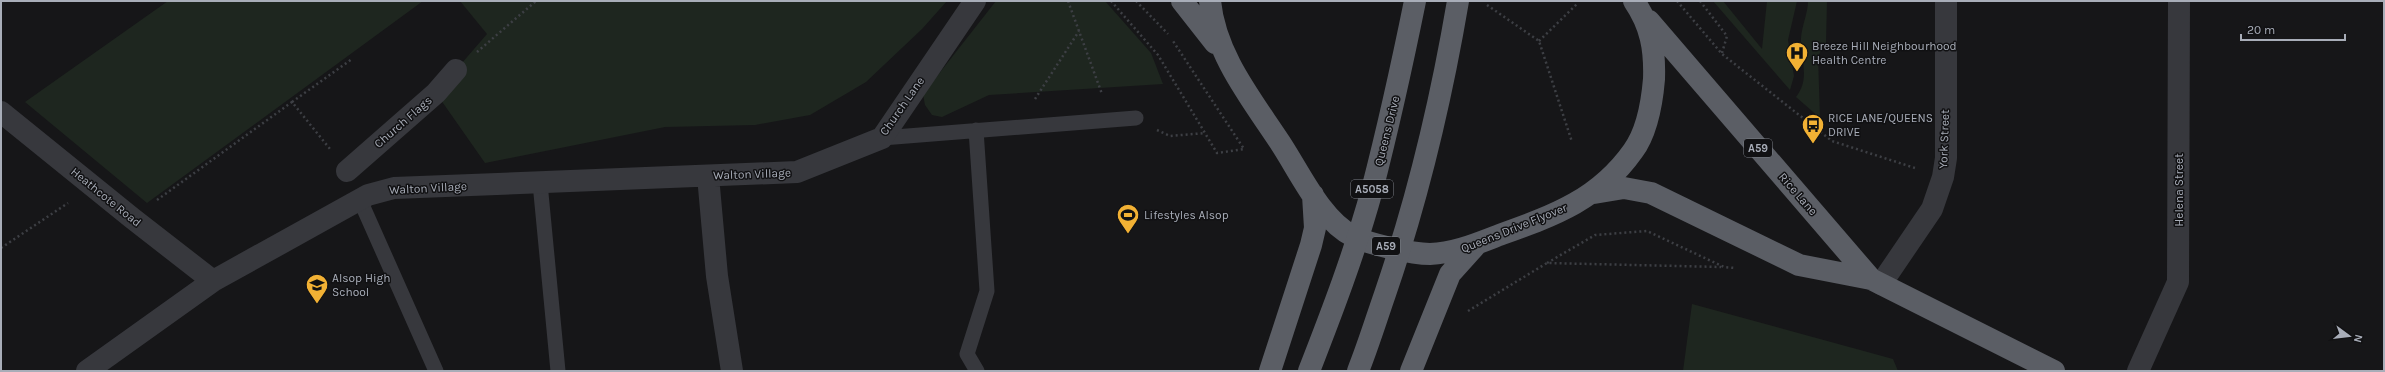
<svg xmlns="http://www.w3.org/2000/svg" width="2385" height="372" font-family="Karla,sans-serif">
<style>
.green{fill:#1e261f}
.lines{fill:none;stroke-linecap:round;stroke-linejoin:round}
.path{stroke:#3d3f44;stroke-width:2.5;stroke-dasharray:2 3;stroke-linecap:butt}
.service{stroke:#37383d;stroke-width:15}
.pedestrian{stroke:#37383d;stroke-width:22}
.minor{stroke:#37383d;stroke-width:22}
.trunk{stroke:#5b5e65;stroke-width:22}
.trunk-bridge{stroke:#5b5e65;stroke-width:22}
.labels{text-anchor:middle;stroke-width:3;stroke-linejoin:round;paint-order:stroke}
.shield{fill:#111113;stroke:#7b7e86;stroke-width:1}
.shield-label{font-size:11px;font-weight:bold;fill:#a8adb8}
.poi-label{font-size:12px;fill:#a8adb8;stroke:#111113;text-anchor:start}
.street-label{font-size:12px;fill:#a8adb8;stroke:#111113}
</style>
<rect width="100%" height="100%" fill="#161618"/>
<path class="green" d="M 168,1 L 423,1 L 147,203 L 25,102 Z
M 460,1 L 947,1 L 922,29 L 866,82 L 810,115 L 755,125 L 665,127 L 485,163 L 436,93 L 487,34 Z
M 996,1 L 1105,1 L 1151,53 L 1163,84 L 989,95 L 942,117 L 932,115 L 925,105 L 923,94 Z
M 1713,1 L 1723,1 L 1762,49 L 1767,1 L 1797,1 L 1788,40 L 1794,76 L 1790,90 Z
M 1808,1 L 1827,1 L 1826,43 L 1818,56 L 1820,118 L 1796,97 C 1811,78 1800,59 1801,38 C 1802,25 1808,13 1808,1 Z
M 1692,304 L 1893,359 L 1898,371 L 1683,371 Z"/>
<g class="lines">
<path class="path" d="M 1068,1 L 1102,94
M 1111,1 L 1158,55 L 1217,153 L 1244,149 L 1173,41
M 1136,1 L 1168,34
M 1677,1 L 1722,54 L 1832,141 L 1915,168
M 1700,1 L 1727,36 L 1722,53
M 1487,5 L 1539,41 L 1572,142
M 1539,41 L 1577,4
M 477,52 L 536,1
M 1035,99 L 1079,31
M 292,102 L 352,59
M 1157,130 L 1170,136 L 1205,133
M 157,200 L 292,102 L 330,149
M 1,248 L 68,203
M 1547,263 L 1595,235 L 1647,231 L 1724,267 L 1735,268
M 1468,311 L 1547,263 L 1721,267"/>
<path class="service" d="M 976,130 L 987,291 L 967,354 L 977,371
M 882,138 L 1136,118
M 540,183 L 558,371
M 360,200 L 436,371"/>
<path class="pedestrian" d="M 347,171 L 436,93 L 456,70"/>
<path class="minor" d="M 1,112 L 132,218 L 213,281
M 708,176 L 717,276 L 732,371
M 1881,284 L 1932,209 L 1943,177 L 1946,158 L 1946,1
M 87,371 L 213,281 L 368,195 L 394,188 L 797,172 L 882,138 L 975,1
M 2138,371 L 2178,282 L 2179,1"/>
<path class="trunk" d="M 1182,1 L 1215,43
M 1210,1 C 1215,53 1249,96 1277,138 C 1298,168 1320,220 1353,236 C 1368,244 1412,254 1430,254 C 1456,253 1478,243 1502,234 C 1555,215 1599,199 1633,151 C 1647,132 1652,103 1654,79 C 1655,49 1651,26 1634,1
M 1649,21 L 1871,279
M 1594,193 L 1624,188 L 1651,193 L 1799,265 L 1871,279 L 2054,371
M 1270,371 L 1311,245 L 1315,228 L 1313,195
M 1411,371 L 1450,274 L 1476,245"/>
<path class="trunk-bridge" d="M 1309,371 C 1332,312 1355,252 1372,190 C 1388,128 1402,65 1415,1
M 1358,371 C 1368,346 1376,320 1385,294 C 1418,198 1441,101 1458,1"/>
</g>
<defs>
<g id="hospital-pin" transform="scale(1.15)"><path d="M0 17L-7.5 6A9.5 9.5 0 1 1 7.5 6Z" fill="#f2b134" stroke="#111113"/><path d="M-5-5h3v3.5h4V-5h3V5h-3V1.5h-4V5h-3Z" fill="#111"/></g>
<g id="bus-pin" transform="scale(1.15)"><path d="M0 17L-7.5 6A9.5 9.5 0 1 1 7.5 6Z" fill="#f2b134" stroke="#111113"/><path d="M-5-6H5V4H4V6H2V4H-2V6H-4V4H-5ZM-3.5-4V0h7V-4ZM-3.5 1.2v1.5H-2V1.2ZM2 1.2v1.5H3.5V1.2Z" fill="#111"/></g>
<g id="stadium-pin" transform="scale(1.15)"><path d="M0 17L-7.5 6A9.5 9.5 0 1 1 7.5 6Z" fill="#f2b134" stroke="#111113"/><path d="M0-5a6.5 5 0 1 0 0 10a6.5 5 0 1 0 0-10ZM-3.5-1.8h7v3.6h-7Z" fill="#111"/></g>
<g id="school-pin" transform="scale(1.15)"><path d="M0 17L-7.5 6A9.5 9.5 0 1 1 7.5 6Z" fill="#f2b134" stroke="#111113"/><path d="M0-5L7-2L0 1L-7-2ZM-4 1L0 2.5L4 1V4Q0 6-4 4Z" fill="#111"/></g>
</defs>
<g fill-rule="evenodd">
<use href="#hospital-pin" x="1797" y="53"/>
<use href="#bus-pin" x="1813" y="125"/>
<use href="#stadium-pin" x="1128" y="215"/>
<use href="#school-pin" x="317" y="285"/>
</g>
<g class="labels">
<g class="shield">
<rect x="1744" y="139" width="28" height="18" rx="3"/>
<rect x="1351" y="180" width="42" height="18" rx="3"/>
<rect x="1372" y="237" width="28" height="18" rx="3"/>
</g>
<g class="shield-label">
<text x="1758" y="152">A59</text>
<text x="1372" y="193">A5058</text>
<text x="1386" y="250">A59</text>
</g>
<g class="poi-label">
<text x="1812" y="50">Breeze Hill Neighbourhood<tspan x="1812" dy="14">Health Centre</tspan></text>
<text x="1828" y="122">RICE LANE/QUEENS<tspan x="1828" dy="14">DRIVE</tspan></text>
<text x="1144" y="219">Lifestyles Alsop</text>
<text x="332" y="282">Alsop High<tspan x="332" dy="14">School</tspan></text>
</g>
<g class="street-label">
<text transform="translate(902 106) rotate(-55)" y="4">Church Lane</text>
<text transform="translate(403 122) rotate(-41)" y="4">Church Flags</text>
<text transform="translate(1387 131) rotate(-76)" y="4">Queens Drive</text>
<text transform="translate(1944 139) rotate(-88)" y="4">York Street</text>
<text transform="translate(752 174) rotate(-2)" y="4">Walton Village</text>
<text transform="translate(428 188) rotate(-3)" y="4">Walton Village</text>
<text transform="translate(2179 190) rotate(-90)" y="4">Helena Street</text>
<text transform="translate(1798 194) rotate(49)" y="4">Rice Lane</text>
<text transform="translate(106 197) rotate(39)" y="4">Heathcote Road</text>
<text transform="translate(1514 228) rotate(-22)" y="4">Queens Drive Flyover</text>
</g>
</g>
<rect width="2385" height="372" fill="none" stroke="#a8adb8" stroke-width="4"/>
<g transform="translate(2349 336) rotate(105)" stroke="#111113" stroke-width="3" paint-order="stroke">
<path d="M0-3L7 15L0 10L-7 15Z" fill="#a8adb8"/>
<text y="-6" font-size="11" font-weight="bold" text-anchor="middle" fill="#a8adb8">N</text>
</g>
<path d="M2241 34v6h104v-6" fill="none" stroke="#a8adb8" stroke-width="2"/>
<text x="2247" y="34" font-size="12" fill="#a8adb8" stroke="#111113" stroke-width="3" paint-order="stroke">20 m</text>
</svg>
